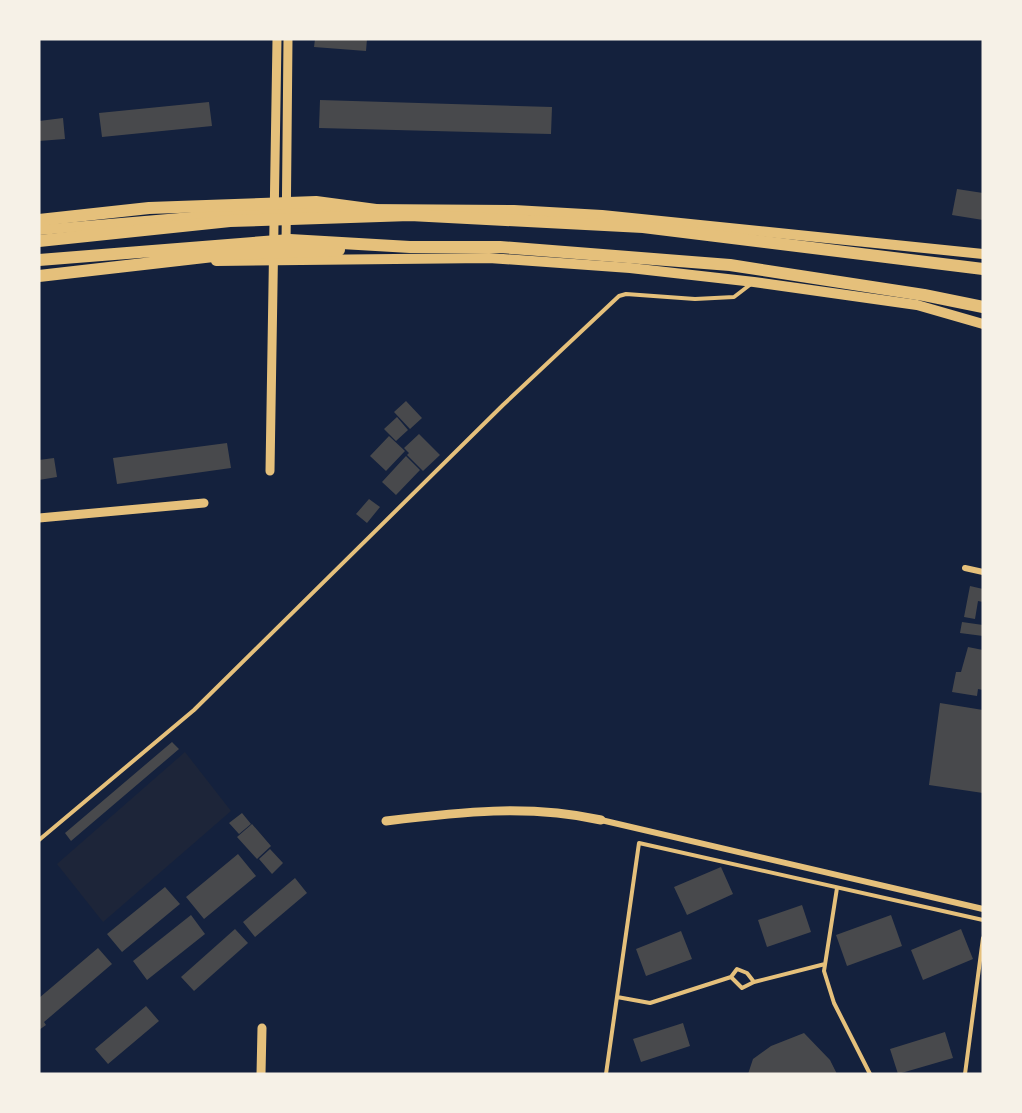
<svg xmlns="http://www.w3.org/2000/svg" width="1022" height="1113" font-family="Figtree,sans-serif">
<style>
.green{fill:#1d2539}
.building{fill:#48494c}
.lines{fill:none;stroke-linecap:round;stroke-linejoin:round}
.service{stroke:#e5c07b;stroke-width:4}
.minor{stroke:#e5c07b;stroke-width:6}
.tertiary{stroke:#e5c07b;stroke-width:9}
.primary{stroke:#e5c07b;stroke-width:10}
.trunk{stroke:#e5c07b;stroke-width:12}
</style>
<rect width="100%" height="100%" fill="#14213d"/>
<path class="green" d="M 185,752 L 231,811 L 103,922 L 57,864 Z"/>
<path class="building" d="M 315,39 L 367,39 L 366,51 L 314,47 Z
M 320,100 L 552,107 L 551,134 L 319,128 Z
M 209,102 L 212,126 L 102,137 L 99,113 Z
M 63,118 L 65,139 L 39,141 L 39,121 Z
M 957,189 L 983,193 L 983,220 L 952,215 Z
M 406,401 L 422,418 L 410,429 L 394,412 Z
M 397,417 L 408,430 L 396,441 L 384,429 Z
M 419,434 L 440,455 L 423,471 L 407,455 L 409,453 L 404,448 Z
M 389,436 L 405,451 L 386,471 L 370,456 Z
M 227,443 L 231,468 L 117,484 L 113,458 Z
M 406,456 L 420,470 L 396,495 L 382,482 Z
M 54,458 L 57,477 L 39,480 L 39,460 Z
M 369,499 L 380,507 L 367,523 L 356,514 Z
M 970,586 L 983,589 L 983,602 L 978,601 L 975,619 L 964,617 Z
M 962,622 L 983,625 L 983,636 L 960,633 Z
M 968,647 L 983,650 L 983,690 L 978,689 L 977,696 L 952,692 L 956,672 L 961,672 Z
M 940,703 L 983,710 L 983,793 L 929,785 Z
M 172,742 L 179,749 L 71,841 L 65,833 Z
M 242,813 L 251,824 L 239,834 L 229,823 Z
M 252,824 L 271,846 L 257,859 L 237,837 Z
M 270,849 L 283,863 L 272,874 L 259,859 Z
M 238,854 L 256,876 L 204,919 L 186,897 Z
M 721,867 L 733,894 L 687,915 L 674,887 Z
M 295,878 L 307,893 L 255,937 L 243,922 Z
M 165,887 L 180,904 L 122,952 L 107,934 Z
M 802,905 L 811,932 L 767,947 L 758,920 Z
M 191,915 L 205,934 L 147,980 L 133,961 Z
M 891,915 L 902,946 L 847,966 L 836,935 Z
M 235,929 L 248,943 L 194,991 L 181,977 Z
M 961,929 L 973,959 L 923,980 L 911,950 Z
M 681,931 L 692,959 L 646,976 L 636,949 Z
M 98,948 L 112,964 L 44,1022 L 46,1025 L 39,1030 L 39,998 Z
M 146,1006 L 159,1021 L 108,1064 L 95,1049 Z
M 683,1023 L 690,1046 L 641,1062 L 633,1039 Z
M 945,1032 L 953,1058 L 898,1074 L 890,1049 Z
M 804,1033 L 830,1060 L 837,1074 L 748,1074 L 753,1059 L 771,1046 Z"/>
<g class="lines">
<path class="service" d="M 39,840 L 194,710 L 503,405 L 619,296 L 626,294 L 695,299 L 734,297 L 751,284
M 837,888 L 824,971 L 834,1003 L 870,1074
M 731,977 L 742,988 L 754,982
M 617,997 L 650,1003 L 731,977 L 737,969 L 747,973 L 754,982 L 825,964
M 606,1074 L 639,843 L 983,920
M 965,1074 L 983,938"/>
<path class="minor" d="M 965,568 L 983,572
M 601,820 L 983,909"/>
<path class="tertiary" d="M 286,247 L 288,39
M 270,471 L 277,39
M 39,518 L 204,503
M 386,821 C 460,812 527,804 601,820
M 261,1074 L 262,1028"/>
<path class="primary" d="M 367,209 L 514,210 L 602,215 L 983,254
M 39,230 L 274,210 L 337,209
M 216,261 L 489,258 L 630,268 L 754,282 L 917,305 L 983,324"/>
<path class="trunk" d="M 39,220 L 149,208 L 316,202 L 376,210
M 39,241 L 230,221 L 410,215 L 643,227 L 983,269
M 39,260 L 290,240 L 410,247 L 500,247 L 730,265 L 924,295 L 983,307
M 39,276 L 231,254 L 339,250"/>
</g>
<rect width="1022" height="1113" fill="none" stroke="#f6f1e7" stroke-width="81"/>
</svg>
